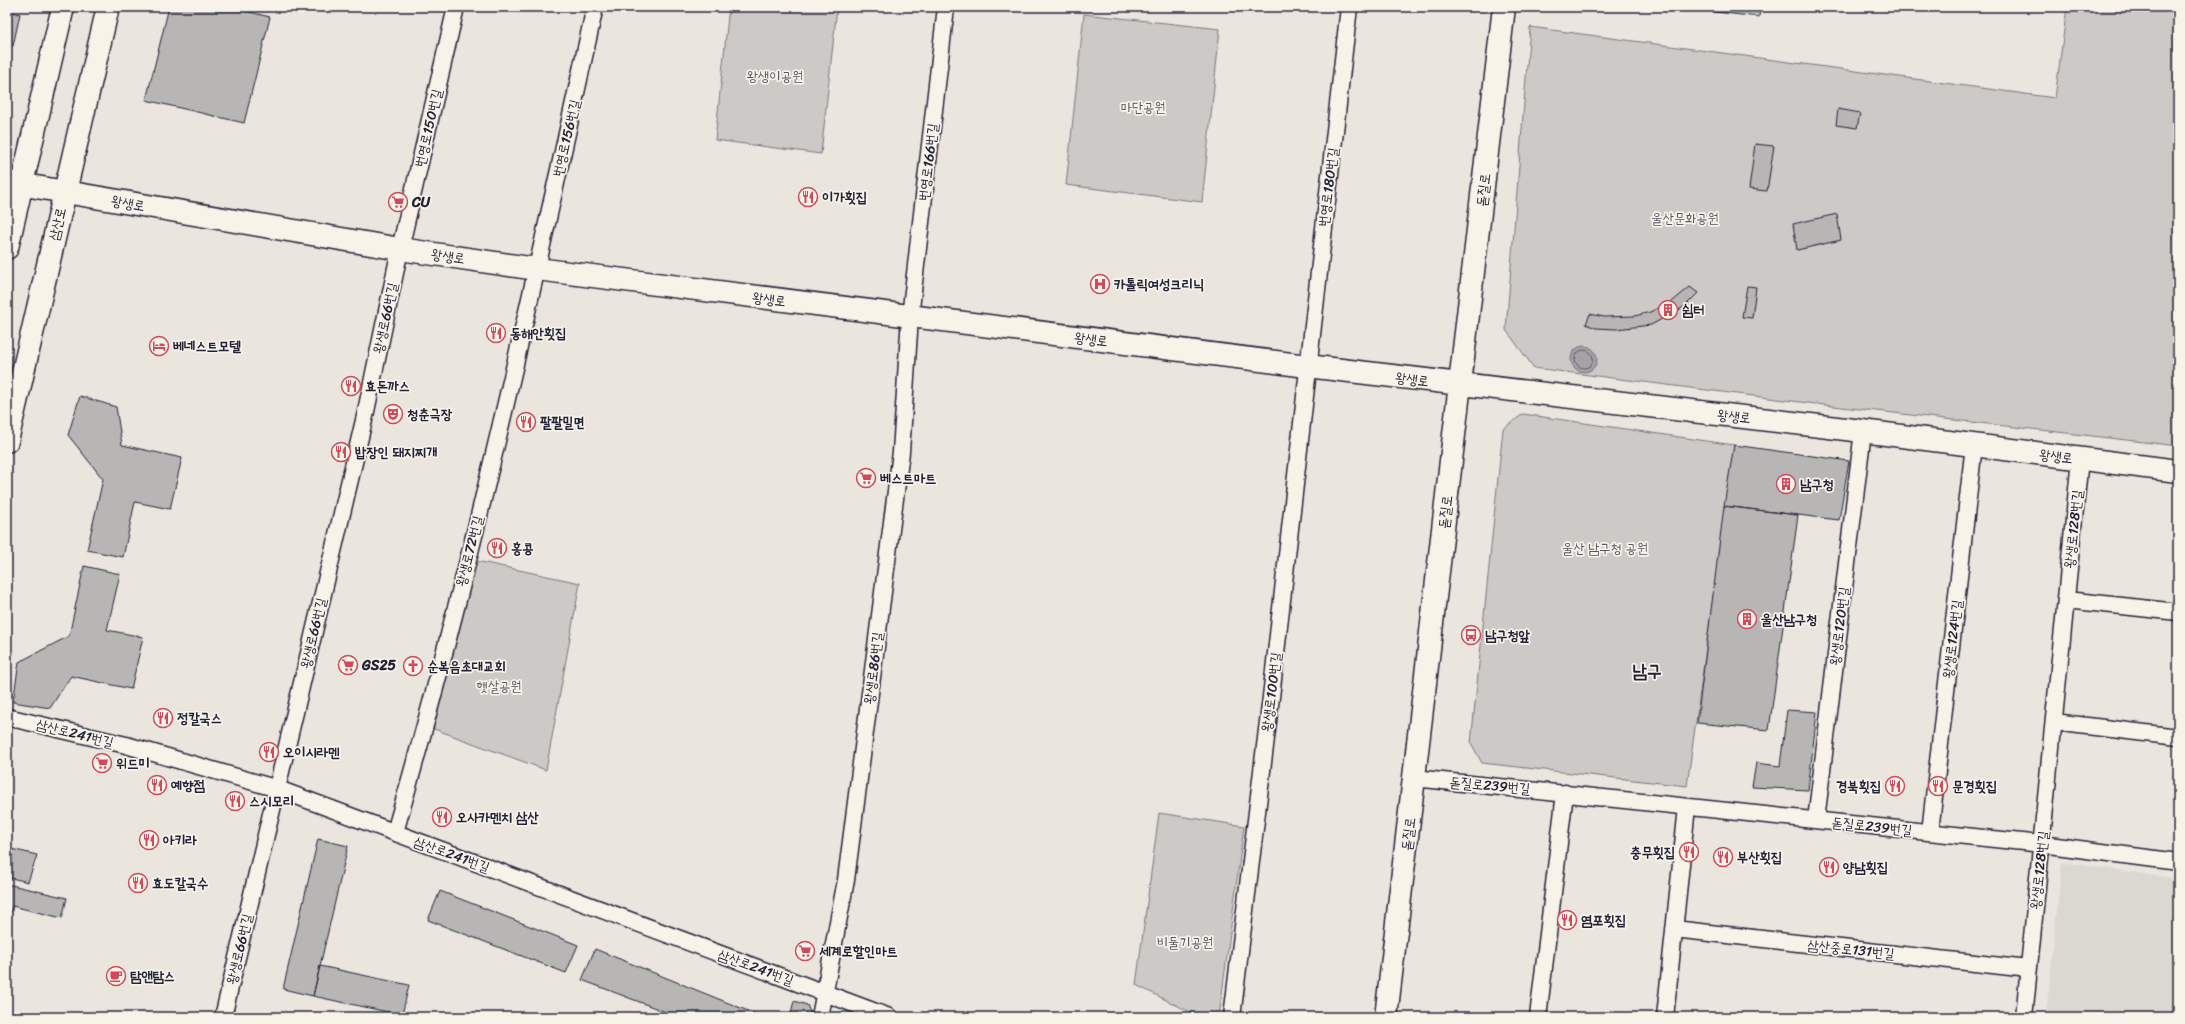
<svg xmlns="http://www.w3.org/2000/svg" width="2185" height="1024" font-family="Sriracha,'Poor Story',sans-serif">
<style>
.built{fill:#dbd8d2}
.green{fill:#cdc9c6;stroke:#787680}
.water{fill:#a6a3a6;stroke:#716f7b}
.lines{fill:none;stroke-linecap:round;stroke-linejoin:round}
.shore{stroke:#575666;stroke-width:1}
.building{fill:#b8b6b5;stroke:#22223b}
.minor-casing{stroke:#22223b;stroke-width:19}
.secondary-casing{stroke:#22223b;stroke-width:25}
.minor{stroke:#f7f3e8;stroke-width:16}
.secondary{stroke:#f7f3e8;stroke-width:22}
.labels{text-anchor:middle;stroke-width:3.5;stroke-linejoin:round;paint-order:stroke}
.park-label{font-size:14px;fill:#555465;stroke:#f7f3e8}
.street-label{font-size:14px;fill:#22223b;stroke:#f7f3e8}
.poi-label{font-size:14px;font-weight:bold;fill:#22223b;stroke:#f7f3e8;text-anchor:start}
.district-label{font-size:18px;font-weight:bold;fill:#22223b;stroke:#f7f3e8}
</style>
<rect width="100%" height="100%" fill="#eae6de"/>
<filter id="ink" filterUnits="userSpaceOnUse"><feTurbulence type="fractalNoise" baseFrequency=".025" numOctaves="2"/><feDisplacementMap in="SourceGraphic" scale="8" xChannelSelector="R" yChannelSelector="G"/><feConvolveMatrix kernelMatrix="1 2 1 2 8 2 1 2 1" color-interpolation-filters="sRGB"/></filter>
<g filter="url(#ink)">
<path class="built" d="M 2062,862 L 2178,879 L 2178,1017 L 2046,1017 Z"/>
<path class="green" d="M 729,7 L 837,7 L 821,154 L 715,140 Z
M 2067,7 L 2178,7 L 2178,446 L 1816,404 L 1534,368 L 1506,330 L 1530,27 L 2055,98 Z
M 1084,14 L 1220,29 L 1202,202 L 1066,185 Z
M 1523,414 L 1734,445 L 1687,786 L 1482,763 L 1471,743 L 1503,429 Z
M 467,559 L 580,583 L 546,770 L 426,726 Z
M 1159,813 L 1244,826 L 1219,1017 L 1200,1017 L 1136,985 Z"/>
<path class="water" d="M1571 359a13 13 0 1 1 26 0a13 13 0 1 1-26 0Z"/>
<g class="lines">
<path class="shore" d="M1575 359a9 9 0 1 1 18 0a9 9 0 1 1-18 0Z"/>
</g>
<path class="building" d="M 169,7 L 229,7 L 270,17 L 244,123 L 146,100 Z
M 1698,7 L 1760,7 L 1759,17 L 1698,10 Z
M 7,11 L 20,14 L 13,46 L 7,45 Z
M 1838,109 L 1860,113 L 1857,128 L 1836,125 Z
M 1755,144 L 1774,146 L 1767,191 L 1749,189 Z
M 1837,214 L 1841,240 L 1797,250 L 1793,224 Z
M 1747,286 L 1756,287 L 1752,318 L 1742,317 Z
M 1690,287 L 1698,293 L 1684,307 L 1651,325 L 1616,329 L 1596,328 L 1586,324 L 1590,314 L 1604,317 L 1635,316 L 1650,312 L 1673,301 Z
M 80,396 L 116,407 L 122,445 L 182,458 L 170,509 L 135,502 L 123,557 L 87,550 L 103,479 L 68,435 Z
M 1734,445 L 1849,461 L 1839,520 L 1724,506 Z
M 1724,506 L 1798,515 L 1769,730 L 1697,723 Z
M 84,566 L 120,574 L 107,630 L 143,637 L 131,689 L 71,676 L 50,708 L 13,702 L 19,662 L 69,636 Z
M 1787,710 L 1817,712 L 1808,790 L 1752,787 L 1756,763 L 1780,766 Z
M 318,839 L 348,846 L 313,996 L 283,989 Z
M 7,848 L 37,855 L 28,882 L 7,877 Z
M 7,884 L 67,898 L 62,918 L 12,906 L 7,927 Z
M 440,891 L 578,945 L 566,973 L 428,920 Z
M 595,949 L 763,1017 L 679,1017 L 582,980 Z
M 320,966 L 409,985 L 402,1015 L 313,996 Z
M 794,1001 L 807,1005 L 812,1017 L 790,1017 Z"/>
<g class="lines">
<g class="minor-casing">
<path id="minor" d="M 2066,600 L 2178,612
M 7,717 L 126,745 L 278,789 L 889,1017
M 2054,722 L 2178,737
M 1414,778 L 2041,844 L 2178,862
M 1816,820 L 1863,431
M 395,832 C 474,560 534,283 595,7
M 1930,832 L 1974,445
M 1674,929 L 2028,969
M 223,1017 L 365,416 L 400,249 L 456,7
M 820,1017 L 846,880 L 901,452 L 910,317 L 946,7
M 1232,1017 L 1271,697 L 1349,7
M 1538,1017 L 1565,793
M 1665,1017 L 1687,807
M 2024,1017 L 2080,459"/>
</g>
<g class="secondary-casing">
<path id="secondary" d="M 7,182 L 400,249 L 537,269 L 1307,366 L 1854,430 L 2178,471
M 7,248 L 63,7
M 7,441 L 108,7
M 1386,1017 L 1504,7"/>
</g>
<use href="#minor" class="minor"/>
<use href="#secondary" class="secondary"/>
</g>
</g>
<defs>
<g id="restaurant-ring" transform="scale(1)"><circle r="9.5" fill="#f7f3e8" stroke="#d1495b" stroke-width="1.5"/><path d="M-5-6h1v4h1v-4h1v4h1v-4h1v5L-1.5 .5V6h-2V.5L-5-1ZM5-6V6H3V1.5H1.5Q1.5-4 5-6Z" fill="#d1495b"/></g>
<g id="supermarket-ring" transform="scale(1)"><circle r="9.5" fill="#f7f3e8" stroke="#d1495b" stroke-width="1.5"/><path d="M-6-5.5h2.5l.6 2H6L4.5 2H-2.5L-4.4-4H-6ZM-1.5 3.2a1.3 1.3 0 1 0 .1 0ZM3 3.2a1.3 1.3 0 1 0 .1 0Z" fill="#d1495b"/></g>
<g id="hospital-ring" transform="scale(1)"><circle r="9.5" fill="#f7f3e8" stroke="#d1495b" stroke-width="1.5"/><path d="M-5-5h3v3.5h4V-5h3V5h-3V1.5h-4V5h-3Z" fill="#d1495b"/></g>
<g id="building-ring" transform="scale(1)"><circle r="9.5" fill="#f7f3e8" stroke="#d1495b" stroke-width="1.5"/><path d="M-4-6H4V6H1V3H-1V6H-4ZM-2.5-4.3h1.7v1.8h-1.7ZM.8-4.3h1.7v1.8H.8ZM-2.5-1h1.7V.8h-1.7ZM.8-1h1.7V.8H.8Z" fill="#d1495b"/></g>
<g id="hotel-ring" transform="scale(1)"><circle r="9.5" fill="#f7f3e8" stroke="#d1495b" stroke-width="1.5"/><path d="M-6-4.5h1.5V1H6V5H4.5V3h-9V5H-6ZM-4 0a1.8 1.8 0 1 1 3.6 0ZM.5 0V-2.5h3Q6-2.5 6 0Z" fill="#d1495b"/></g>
<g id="theatre-ring" transform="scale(1)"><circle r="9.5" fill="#f7f3e8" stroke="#d1495b" stroke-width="1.5"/><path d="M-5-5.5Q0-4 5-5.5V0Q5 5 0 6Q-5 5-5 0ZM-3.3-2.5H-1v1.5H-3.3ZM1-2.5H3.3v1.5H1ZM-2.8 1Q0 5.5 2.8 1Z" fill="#d1495b"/></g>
<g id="bus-ring" transform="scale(1)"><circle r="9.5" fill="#f7f3e8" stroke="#d1495b" stroke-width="1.5"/><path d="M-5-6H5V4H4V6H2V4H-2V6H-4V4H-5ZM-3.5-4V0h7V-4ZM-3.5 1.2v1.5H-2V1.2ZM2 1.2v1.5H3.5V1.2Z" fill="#d1495b"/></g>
<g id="church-ring" transform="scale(1)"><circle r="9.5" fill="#f7f3e8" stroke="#d1495b" stroke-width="1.5"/><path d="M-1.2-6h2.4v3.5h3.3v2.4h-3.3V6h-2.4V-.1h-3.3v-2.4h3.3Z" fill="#d1495b"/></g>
<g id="cafe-ring" transform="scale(1)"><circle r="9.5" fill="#f7f3e8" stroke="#d1495b" stroke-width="1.5"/><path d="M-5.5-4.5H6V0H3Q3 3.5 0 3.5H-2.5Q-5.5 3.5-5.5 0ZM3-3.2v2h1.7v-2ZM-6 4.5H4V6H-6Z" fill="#d1495b"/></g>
</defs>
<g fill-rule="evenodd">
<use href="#restaurant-ring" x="808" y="197"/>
<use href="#supermarket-ring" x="398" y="202"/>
<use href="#hospital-ring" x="1100" y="284"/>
<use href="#building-ring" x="1668" y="310"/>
<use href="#restaurant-ring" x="496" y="333"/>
<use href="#hotel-ring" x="159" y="346"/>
<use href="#restaurant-ring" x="351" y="386"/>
<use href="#theatre-ring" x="393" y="414"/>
<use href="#restaurant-ring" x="526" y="422"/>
<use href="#restaurant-ring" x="341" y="452"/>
<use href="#supermarket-ring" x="866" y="478"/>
<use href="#building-ring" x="1786" y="484"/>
<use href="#restaurant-ring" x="497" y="548"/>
<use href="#building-ring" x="1747" y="619"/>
<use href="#bus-ring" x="1471" y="635"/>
<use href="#supermarket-ring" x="348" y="665"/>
<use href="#church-ring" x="413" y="666"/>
<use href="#restaurant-ring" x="163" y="718"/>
<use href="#restaurant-ring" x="269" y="752"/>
<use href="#supermarket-ring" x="102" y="763"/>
<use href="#restaurant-ring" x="157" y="785"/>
<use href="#restaurant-ring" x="1895" y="786"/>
<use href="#restaurant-ring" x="1938" y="786"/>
<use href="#restaurant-ring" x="235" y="801"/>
<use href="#restaurant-ring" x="442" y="817"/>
<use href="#restaurant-ring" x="149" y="840"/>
<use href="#restaurant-ring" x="1689" y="852"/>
<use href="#restaurant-ring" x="1723" y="857"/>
<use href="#restaurant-ring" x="1829" y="867"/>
<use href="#restaurant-ring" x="138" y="883"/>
<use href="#restaurant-ring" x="1567" y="920"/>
<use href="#supermarket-ring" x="805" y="951"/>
<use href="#cafe-ring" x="116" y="976"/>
</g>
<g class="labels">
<g class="park-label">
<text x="775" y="81">왕생이공원</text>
<text x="1143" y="112">마단공원</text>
<text x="1685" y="223">울산문화공원</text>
<text x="1605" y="553">울산 남구청 공원</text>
<text x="499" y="691">햇살공원</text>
<text x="1185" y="947">비둘기공원</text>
</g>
<g class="street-label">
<text transform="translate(428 128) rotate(-77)" y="5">번영로150번길</text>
<text transform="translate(566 138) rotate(-77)" y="5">번영로156번길</text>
<text transform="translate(928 162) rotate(-83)" y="5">번영로166번길</text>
<text transform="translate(1328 187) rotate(-83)" y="5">번영로180번길</text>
<text transform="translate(1483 190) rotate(-83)" y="5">돋질로</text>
<text transform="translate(128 203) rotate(10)" y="5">왕생로</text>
<text transform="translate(57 224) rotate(-77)" y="5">삼산로</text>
<text transform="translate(448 256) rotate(8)" y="5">왕생로</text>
<text transform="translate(769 299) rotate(7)" y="5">왕생로</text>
<text transform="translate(385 318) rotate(-78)" y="5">왕생로66번길</text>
<text transform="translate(1091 339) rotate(7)" y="5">왕생로</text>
<text transform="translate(1412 379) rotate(7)" y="5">왕생로</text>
<text transform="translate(1734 416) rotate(6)" y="5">왕생로</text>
<text transform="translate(2056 456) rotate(7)" y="5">왕생로</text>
<text transform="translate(1445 512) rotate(-83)" y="5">돋질로</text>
<text transform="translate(2073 529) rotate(-84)" y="5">왕생로128번길</text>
<text transform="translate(469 551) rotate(-76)" y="5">왕생로72번길</text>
<text transform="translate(1839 626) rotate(-83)" y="5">왕생로120번길</text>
<text transform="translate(313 633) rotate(-77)" y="5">왕생로66번길</text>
<text transform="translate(1952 639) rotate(-83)" y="5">왕생로124번길</text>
<text transform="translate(873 668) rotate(-83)" y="5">왕생로86번길</text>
<text transform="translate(1271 692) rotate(-83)" y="5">왕생로100번길</text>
<text transform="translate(75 733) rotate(14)" y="5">삼산로241번길</text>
<text transform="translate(1490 785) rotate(5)" y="5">돋질로239번길</text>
<text transform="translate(1872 826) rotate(6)" y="5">돋질로239번길</text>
<text transform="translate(1408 834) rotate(-83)" y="5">돋질로</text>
<text transform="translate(452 854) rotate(20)" y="5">삼산로241번길</text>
<text transform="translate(2039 870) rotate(-84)" y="5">왕생로128번길</text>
<text transform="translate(239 949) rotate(-77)" y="5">왕생로66번길</text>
<text transform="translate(1851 949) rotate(6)" y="5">삼산중로131번길</text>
<text transform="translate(756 967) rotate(20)" y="5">삼산로241번길</text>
</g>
<g class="poi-label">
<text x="822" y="202">이가횟집</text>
<text x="412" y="207">CU</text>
<text x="1114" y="289">카톨릭여성크리닉</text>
<text x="1682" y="315">쉼터</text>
<text x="510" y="338">동해안횟집</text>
<text x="173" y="351">베네스트모텔</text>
<text x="365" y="391">효돈까스</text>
<text x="407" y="419">청춘극장</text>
<text x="540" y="427">팔팔밀면</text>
<text x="355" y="457">밥장인 돼지찌개</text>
<text x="880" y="483">베스트마트</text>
<text x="1800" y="489">남구청</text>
<text x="511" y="553">홍콩</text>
<text x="1761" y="624">울산남구청</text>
<text x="1485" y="640">남구청앞</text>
<text x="362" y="670">GS25</text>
<text x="427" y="671">순복음초대교회</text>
<text x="177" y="723">정칼국스</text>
<text x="283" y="757">오이시라멘</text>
<text x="116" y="768">위드미</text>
<text x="171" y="790">예향점</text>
<text x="1881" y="791" text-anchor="end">경북횟집</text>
<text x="1952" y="791">문경횟집</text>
<text x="249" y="806">스시모리</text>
<text x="456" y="822">오사카멘치 삼산</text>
<text x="163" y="845">아키라</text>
<text x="1675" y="857" text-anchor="end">충무횟집</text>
<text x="1737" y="862">부산횟집</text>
<text x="1843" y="872">양남횟집</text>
<text x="152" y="888">효도칼국수</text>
<text x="1581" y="925">염포횟집</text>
<text x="819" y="956">세계로할인마트</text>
<text x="130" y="981">탐앤탐스</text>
</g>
<g class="district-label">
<text x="1647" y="677">남구</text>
</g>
</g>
<rect width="2185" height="1024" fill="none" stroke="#f7f3e8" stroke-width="24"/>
<rect x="12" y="12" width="2161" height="1000" fill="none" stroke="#22223b" stroke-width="1.5" filter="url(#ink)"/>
</svg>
